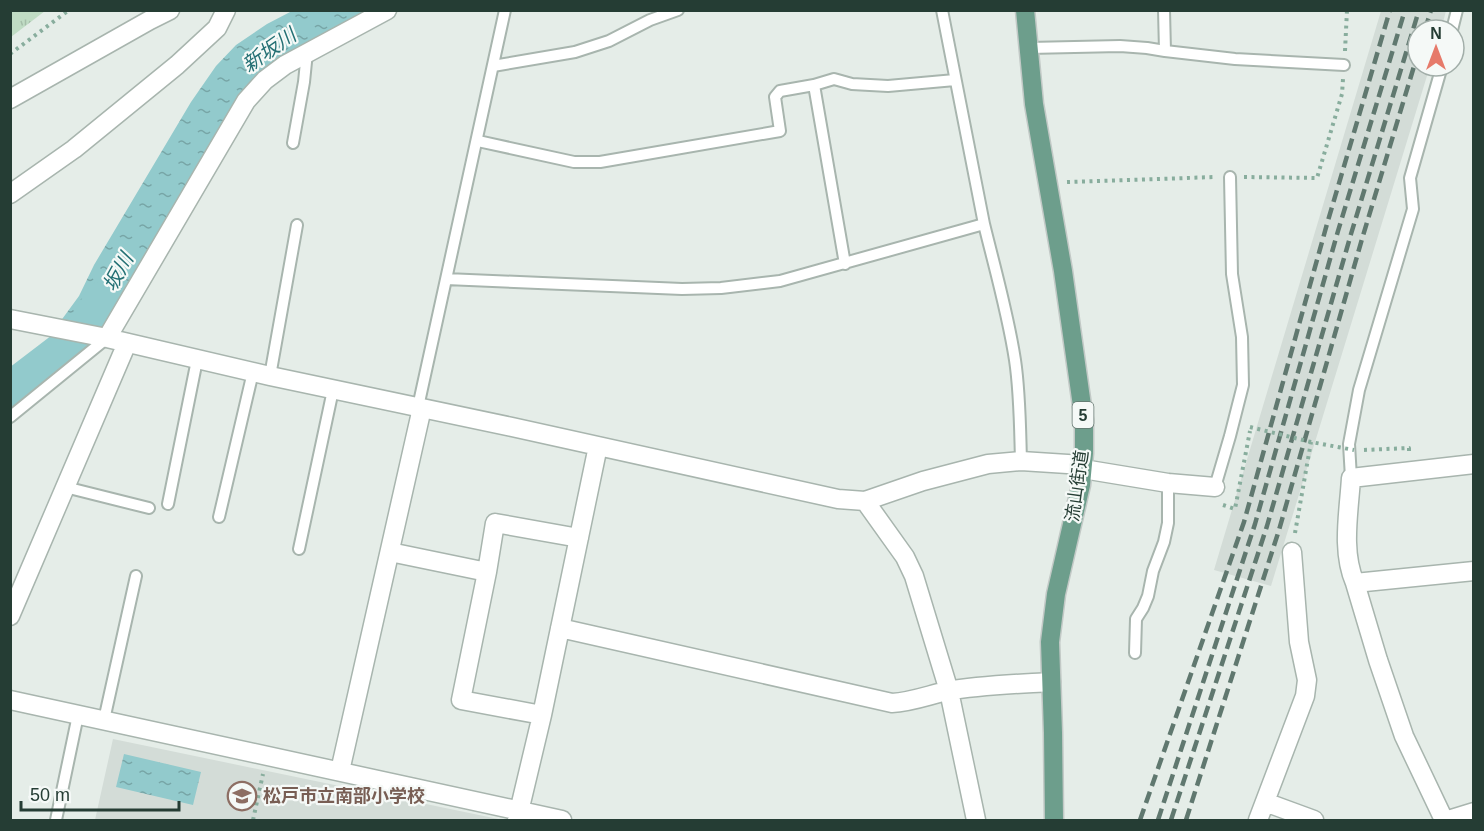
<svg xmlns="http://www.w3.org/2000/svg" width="1484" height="831" font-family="Arial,'Noto Sans JP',sans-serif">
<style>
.built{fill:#d3dcd7}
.grass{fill:url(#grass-tufts)}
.water{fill:url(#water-ripples)}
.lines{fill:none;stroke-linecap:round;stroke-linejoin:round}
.river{stroke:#92cacc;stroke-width:38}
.service-casing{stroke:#a8b5ae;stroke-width:14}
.minor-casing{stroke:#a8b5ae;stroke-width:21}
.tertiary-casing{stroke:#a8b5ae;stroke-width:21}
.primary-casing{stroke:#c2c9c6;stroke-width:21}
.path{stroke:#88ad9d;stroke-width:4;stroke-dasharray:3 4.5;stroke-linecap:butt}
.service{stroke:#fff;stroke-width:10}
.minor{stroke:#fff;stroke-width:18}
.tertiary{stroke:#fff;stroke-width:18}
.primary{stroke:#6d9e8c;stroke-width:18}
.rail{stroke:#60786f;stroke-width:4.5;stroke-dasharray:12 6;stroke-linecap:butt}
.path-bridge{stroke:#88ad9d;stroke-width:4;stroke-dasharray:3 4.5;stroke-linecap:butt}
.labels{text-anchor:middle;stroke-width:4.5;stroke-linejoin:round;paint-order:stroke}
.shield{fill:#f5f9f7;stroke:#63756e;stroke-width:1.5}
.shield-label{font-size:16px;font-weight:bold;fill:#253d34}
.street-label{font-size:18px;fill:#253d34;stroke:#f5f9f7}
.education-label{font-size:18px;font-weight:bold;fill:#785e54;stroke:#f5f9f7;text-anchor:start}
.water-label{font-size:20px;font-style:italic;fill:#247074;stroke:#f5f9f7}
</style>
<defs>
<pattern id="grass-tufts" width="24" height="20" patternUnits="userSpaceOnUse" patternTransform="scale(1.5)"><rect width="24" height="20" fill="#c0dcc4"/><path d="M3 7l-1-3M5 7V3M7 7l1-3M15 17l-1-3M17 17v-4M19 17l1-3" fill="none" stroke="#a5bea9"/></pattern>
<pattern id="water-ripples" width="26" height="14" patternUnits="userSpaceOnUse" patternTransform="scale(1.5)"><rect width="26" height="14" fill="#92cacc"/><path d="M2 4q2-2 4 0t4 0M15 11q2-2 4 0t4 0" fill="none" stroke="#77a5a6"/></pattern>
</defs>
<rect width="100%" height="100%" fill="#e5ede8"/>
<path class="built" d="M 1381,11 L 1446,11 L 1441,30 L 1418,30 L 1418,66 L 1430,66 L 1271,586 L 1214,570 Z
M 113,739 L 503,820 L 95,820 Z"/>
<path class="grass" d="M 11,10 L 45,10 L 45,11 L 11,37 Z"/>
<path class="water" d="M 292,11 L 370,11 L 295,49 L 270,66 L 240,95 L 214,137 L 105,326 L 98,330 L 92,343 L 49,337 L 79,296 L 94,265 L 191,102 L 216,66 L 236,45 L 267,24 Z
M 124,754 L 201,772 L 193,805 L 116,787 Z"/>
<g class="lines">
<path class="river" d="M 10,391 L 82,336 L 103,300"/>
<g class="service-casing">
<path id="service" d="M 1164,10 L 1165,51
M 1452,30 L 1457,10
M 1029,48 L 1120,46 L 1147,48 L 1165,51 L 1235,59 L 1344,65
M 493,66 L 575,52 L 609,41 L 650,20 L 678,10
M 478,141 L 574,162 L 600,162 L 780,131 L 775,97 L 780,91 L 814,85
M 293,143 L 304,82 L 307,52
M 984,224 C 995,269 1008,314 1015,360 C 1020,393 1020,428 1021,461
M 845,264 L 814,85 L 834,79 L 852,84 L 888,86 L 955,80
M 446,279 L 682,289 L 721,288 L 780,281 L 984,224 L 942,10
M 270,376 L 297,225
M 418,407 L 505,10
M 10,417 L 107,338
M 1351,478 L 1349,444 L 1359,390 L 1413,209 L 1410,178 L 1442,66
M 65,487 L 149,508
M 1215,487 L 1230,436 L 1243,385 L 1242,337 L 1232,274 L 1230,177
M 168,504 L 197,360
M 219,517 L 253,372
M 299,549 L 333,390
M 1135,653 L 1136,619 L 1143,608 L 1148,596 L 1153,571 L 1164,542 L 1168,523 L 1168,483
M 104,720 L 136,576
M 56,820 L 78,715"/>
</g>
<g class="minor-casing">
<path id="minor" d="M 10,319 L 107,338 L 270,376 L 512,427 L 838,499 L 865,501 L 923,481 L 988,464 L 1021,461 L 1083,465
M 107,338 L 246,101 L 265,80 L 285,65 L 387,10
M 1083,469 L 1168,483 L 1215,487
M 865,501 L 905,557 L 914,576 L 949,691 L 976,820
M 390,552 L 487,572
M 1355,583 L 1474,571
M 10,616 L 127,343
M 560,628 L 892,703 C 911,702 929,695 947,691 C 981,685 1017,684 1051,682
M 10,700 L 562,820
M 542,715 L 461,700 L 487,572 L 495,523 L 579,538
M 340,771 L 422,408
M 1265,802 L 1314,820
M 517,820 L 542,715 L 598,446
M 1258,820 L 1305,696 L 1307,680 L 1299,642 L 1292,552
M 1444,820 L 1404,736 L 1378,660 L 1355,583 C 1341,551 1349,512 1351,478 L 1474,464
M 1448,820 L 1474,812"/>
</g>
<g class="tertiary-casing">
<path id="tertiary" d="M 10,99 L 150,20 L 170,10
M 10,194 L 74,149 L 177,65 L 217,28 L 226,10"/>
</g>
<g class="primary-casing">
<path id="primary" d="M 1025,10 L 1034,104 L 1063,271 L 1084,420 L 1084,453 L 1081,485 L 1056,594 L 1050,642 L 1053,733 L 1054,820"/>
</g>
<path class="path" d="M 1345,51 L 1347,10
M 10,54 L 69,10
M 1244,177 L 1317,178 L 1342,94 L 1343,79
M 1067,182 L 1216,177
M 1364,450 L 1409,448 L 1409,452
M 1223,505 L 1235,509 L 1250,431
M 1295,533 L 1311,442
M 253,820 L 263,774"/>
<use href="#service" class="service"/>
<use href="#minor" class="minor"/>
<use href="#tertiary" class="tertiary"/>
<use href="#primary" class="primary"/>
<path class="rail" d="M 1425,30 L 1431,10
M 1140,820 L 1244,522 L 1327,224 L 1390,10
M 1158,820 L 1255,524 L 1338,231 L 1405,10
M 1171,820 L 1267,526 L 1351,234 L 1419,10
M 1186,820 L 1279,530 L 1362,239 L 1418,53"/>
<path class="path-bridge" d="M 1250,427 L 1311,442 L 1354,450"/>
</g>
<defs>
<g id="school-ring" transform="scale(1.5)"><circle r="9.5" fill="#f5f9f7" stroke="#8d6e63" stroke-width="1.5"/><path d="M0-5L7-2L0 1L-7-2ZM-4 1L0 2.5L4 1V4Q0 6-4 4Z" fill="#8d6e63"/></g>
</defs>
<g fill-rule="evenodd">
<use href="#school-ring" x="242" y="796"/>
</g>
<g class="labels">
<rect class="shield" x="1072.5" y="402" width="21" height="26" rx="4.5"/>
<g class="shield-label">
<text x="1083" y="421">5</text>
</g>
<g class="street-label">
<text transform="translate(1077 486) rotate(-82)" y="6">流山街道</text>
</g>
<g class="education-label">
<text x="263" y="802">松戸市立南部小学校</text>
</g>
<g class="water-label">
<text transform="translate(269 50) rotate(-35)" y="7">新坂川</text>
<text transform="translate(118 272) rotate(-61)" y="7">坂川</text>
</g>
</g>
<rect width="1484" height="831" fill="none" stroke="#253d34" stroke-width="24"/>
<g transform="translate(1436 48)"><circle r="28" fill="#f5f9f7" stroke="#a2aea9" stroke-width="1.5"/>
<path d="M0-4.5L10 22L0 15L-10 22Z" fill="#e67a6a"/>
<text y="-9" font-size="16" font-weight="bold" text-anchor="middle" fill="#253d34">N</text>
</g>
<path d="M21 801v9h158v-9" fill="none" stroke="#253d34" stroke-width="3"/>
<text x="30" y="801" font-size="18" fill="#253d34" stroke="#f5f9f7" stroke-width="4.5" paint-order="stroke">50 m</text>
</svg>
